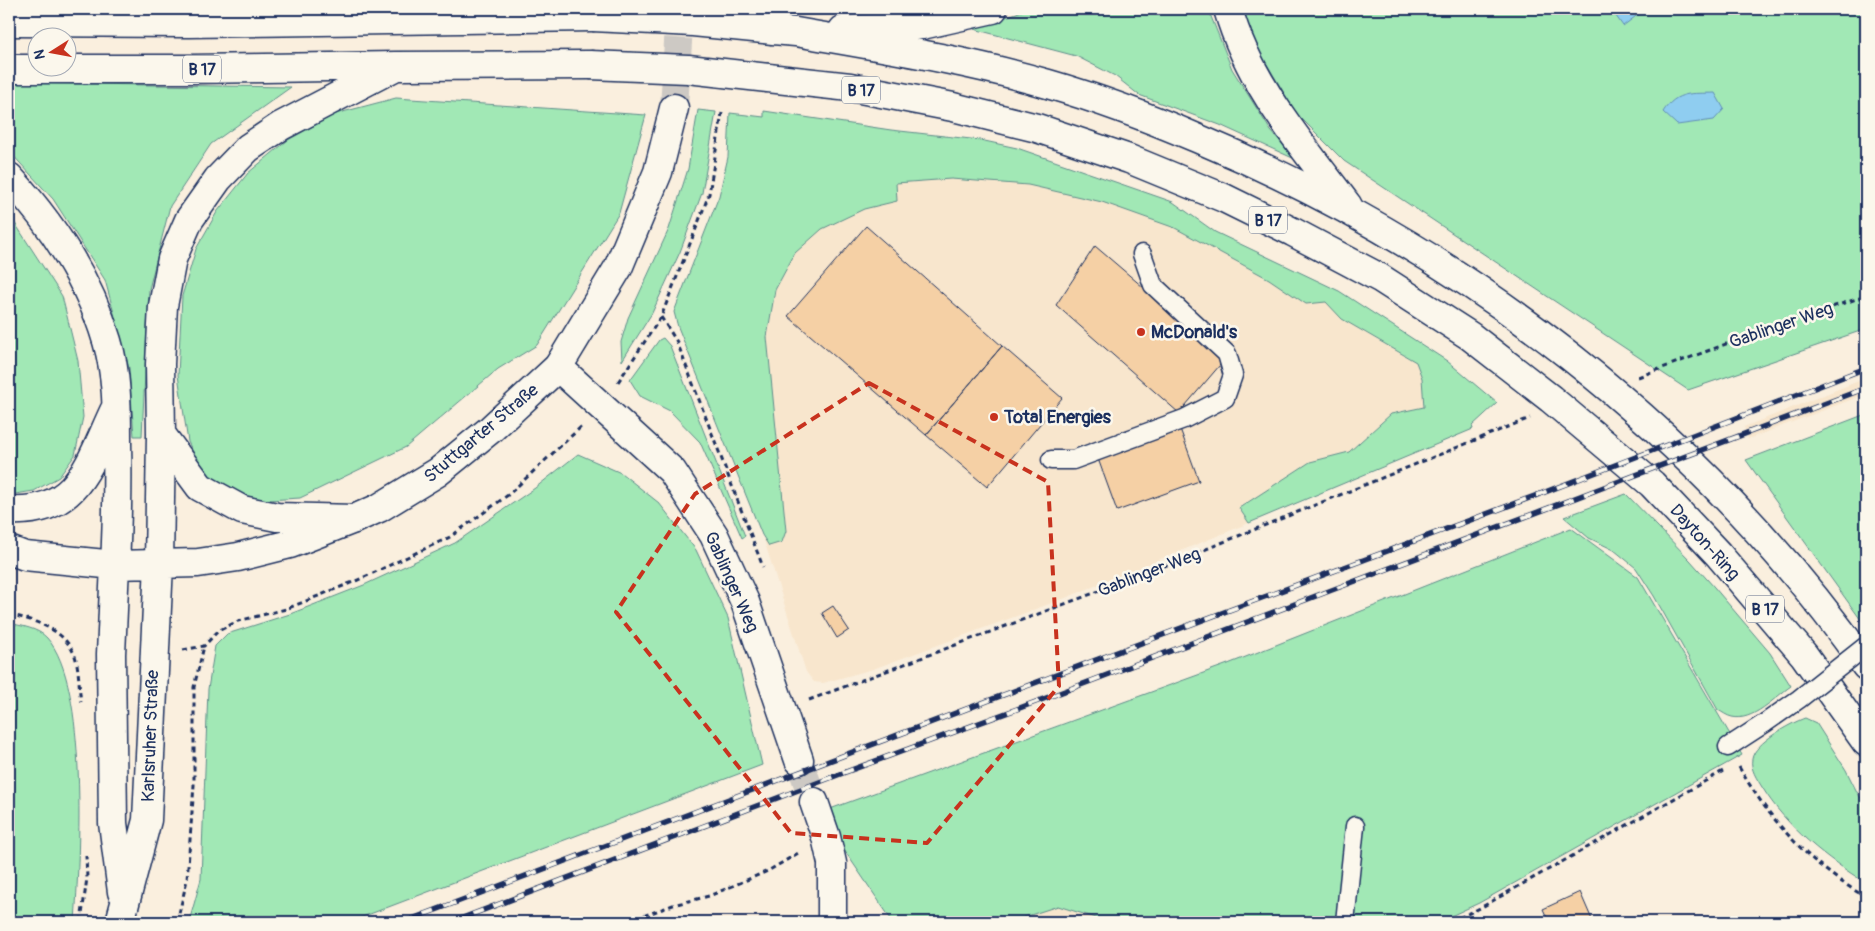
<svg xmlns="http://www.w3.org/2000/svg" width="1875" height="931" font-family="Pangolin,sans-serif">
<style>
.built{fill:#f8e6cd}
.green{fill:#a1e8b5;stroke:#5e8c8a}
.water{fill:#8fcdf0;stroke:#618eb6}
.building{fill:#f5d0a5;stroke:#1b2f5e}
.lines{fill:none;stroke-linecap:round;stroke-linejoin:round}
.street-tunnel{stroke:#cdc9c4;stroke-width:28;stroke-dasharray:28 14;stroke-linecap:butt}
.secondary-tunnel{stroke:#cdc9c4;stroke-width:28;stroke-dasharray:28 14;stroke-linecap:butt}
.lane-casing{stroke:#1b2f5e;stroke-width:21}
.street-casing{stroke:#1b2f5e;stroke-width:31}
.secondary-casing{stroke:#1b2f5e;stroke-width:31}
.highway-casing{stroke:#1b2f5e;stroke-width:31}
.path{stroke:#1b2f5e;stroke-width:3;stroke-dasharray:5 4;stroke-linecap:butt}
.lane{stroke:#fbf7ec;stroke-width:18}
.street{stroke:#fbf7ec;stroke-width:28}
.secondary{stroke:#fbf7ec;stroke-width:28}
.highway{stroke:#fbf7ec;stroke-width:28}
.rail-casing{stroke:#1b2f5e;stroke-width:5.5}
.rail{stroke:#fbf7ec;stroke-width:4;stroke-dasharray:11;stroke-linecap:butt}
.lane-bridge-casing{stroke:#1b2f5e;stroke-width:21;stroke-linecap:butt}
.highway-bridge-casing{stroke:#1b2f5e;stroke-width:31;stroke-linecap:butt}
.lane-bridge{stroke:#fbf7ec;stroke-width:18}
.highway-bridge{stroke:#fbf7ec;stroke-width:28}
.marked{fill:none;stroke:#c8321e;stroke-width:4;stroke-dasharray:10 6;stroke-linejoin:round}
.poi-dot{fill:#c8321e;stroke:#fbf7ec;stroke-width:2}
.labels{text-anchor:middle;stroke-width:5;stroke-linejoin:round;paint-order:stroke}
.shield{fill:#fbf7ec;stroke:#5e6b89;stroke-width:1}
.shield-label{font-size:16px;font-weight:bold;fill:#1b2f5e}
.street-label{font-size:18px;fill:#1b2f5e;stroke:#fbf7ec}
.poi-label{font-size:18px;font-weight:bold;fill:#1b2f5e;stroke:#fbf7ec;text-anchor:start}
</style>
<rect width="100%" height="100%" fill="#faefde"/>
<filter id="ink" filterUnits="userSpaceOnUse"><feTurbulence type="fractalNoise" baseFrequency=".02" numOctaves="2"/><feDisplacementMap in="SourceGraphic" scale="10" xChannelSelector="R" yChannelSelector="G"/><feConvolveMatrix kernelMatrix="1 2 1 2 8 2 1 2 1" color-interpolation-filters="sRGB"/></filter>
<g filter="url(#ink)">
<path class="built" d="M 764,111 L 891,130 L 980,140 L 1017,148 L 1173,202 L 1215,232 L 1339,291 L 1342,319 L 1416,362 L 1422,378 L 1424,407 L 1391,414 L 1349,452 L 1310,462 L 1239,508 L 1249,523 L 1068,597 L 873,669 L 823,683 L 814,682 L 806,672 L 762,534 L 678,327 L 674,312 L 719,196 L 728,157 L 730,113 L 764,117 Z
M 1866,378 L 1866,394 L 1748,439 L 1744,427 Z
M 1058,906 L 1109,922 L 1009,922 Z"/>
<path class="green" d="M 1027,9 L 1208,9 L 1232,69 L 1271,131 L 1297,160 L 1220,125 L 1139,95 L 1115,76 L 1076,56 L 974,29 Z
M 1240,9 L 1866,9 L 1866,329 L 1688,390 L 1344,161 L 1296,113 L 1259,51 Z
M 9,83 L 291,87 L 211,144 L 170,206 L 149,289 L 142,436 L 134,436 L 129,368 L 105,280 L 53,199 L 9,151 Z
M 396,98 L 646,115 L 619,213 L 537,345 L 498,369 L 406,447 L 300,498 L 269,500 L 237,495 L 204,473 L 188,442 L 178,375 L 182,296 L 196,249 L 217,212 L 248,173 L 288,140 L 335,114 Z
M 698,110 L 716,112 L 702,193 L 680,252 L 652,313 L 622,361 L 621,342 L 628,318 L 669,229 L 688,169 Z
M 764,111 L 891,130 L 980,140 L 1017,148 L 1173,202 L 1215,232 L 1339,291 L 1447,361 L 1497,403 L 1472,426 L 1473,429 L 1249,523 L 1239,508 L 1310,462 L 1349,452 L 1391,414 L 1424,407 L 1422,378 L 1416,362 L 1342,319 L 1326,302 L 1306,304 L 1269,279 L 1175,228 L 1102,202 L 1028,185 L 951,179 L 896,183 L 897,201 L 864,209 L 822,229 L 795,253 L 775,290 L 767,337 L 786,531 L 782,542 L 769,546 L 762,535 L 678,327 L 674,312 L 719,196 L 728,157 L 730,113 L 764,117 Z
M 9,214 L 62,296 L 78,361 L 83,417 L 75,455 L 59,477 L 34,491 L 9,495 Z
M 663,338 L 670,346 L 745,536 L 742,538 L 700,442 L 670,411 L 640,396 L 630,380 L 659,340 Z
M 1866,414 L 1866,627 L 1746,460 Z
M 578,454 L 621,473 L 659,503 L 696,550 L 728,618 L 762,765 L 349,922 L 189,922 L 201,879 L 208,689 L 215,646 L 227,634 L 290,614 L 364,585 L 455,543 L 535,488 Z
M 1626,494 L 1690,560 L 1714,587 L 1770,653 L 1791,686 C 1775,697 1753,722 1732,717 C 1727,716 1722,712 1718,710 L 1654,596 L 1636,568 L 1614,550 L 1589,538 L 1564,517 Z
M 1571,528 L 1638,577 L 1742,755 L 1479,903 L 1438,922 L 1109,922 L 1058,906 L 1009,922 L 893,922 L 840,844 L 830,809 L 1228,664 Z
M 9,623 C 21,626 38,628 47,638 C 89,684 79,860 75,922 L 9,922 Z
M 1805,718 L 1816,723 L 1846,770 L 1857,792 L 1866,806 L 1866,883 C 1826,858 1787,828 1762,787 C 1757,779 1750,769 1752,759 C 1754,743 1791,723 1805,718 Z"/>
<path class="water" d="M 1611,9 L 1639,9 L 1640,13 L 1623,26 Z
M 1715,93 L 1724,109 L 1714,120 L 1677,125 L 1663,112 C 1677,90 1692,94 1715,93 Z"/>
<path class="building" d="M 866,226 L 1002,346 L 926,435 L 788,316 Z
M 1095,246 L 1226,358 L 1179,413 L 1056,305 Z
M 1002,346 L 1062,398 L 987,487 L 926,435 Z
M 1179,426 L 1199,481 L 1117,511 L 1097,456 Z
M 833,606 L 849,630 L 837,638 L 822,613 Z
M 1580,892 L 1593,922 L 1549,922 L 1543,909 Z"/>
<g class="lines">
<path class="street-tunnel" d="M 799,760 L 814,802"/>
<path class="secondary-tunnel" d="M 674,108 L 680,9"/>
<g class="lane-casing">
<path id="lane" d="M 1051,460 L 1073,460 L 1184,419 L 1225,398 L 1233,375 L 1227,354 L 1153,285 L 1142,254
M 1728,747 L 1765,723
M 1345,922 L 1355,826"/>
</g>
<g class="street-casing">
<path id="street" d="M 558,367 L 672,471 L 714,535 L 745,602 L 799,760
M 814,802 L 826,837 L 832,863 L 832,922"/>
</g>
<g class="secondary-casing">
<path id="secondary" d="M 9,550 L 25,556 L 115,565 L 198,563 L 238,557 L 290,544 L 354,519 L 379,508 L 438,472 L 491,429 L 558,367 L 618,268 L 658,172 L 674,108
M 115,565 L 111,654 L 113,823 L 122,892
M 120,922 L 147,820 L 159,564"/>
</g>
<g class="highway-casing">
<path id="highway" d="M 1228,9 C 1249,84 1302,145 1348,206
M 9,22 L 189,23 L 593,17
M 773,30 L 796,32 C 881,47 966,60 1048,84 C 1100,99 1150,118 1199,139 C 1465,250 1699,431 1866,666
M 843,30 L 922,25 L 993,9
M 9,69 L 194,69 L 396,66 L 590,65
M 768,78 L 850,87 L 953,107 L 1037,128 L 1129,159 L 1224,198 L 1293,232 L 1380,278 L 1470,336 L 1551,399 L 1652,484 L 1718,554 L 1804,655 L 1866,742
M 9,177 C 52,224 89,280 107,341 C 117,374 117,410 117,443 C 118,484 117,524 115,565
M 161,434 L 200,487 L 242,510 L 277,517 L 354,519
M 9,510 C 78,514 89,464 114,411
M 159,564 L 161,434 L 160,364 L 163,306 L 172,259 L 189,220 L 218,179 L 248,148 L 281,126 L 396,66"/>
</g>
<path class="path" d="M 661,317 L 677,342 L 763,567
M 1638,377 L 1785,322 L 1866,296
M 618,382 L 661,317 L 697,226 L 709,194 L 722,113
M 9,614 C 35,621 64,628 75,656 C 79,668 79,689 81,702
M 183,650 L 204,646 L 218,631 L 238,621 L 286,609 L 358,580 L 450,537 L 508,495 L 582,426
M 809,700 L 1142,575 L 1530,418
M 1739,767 C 1769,820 1812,867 1866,897
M 81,922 L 87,878 L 86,856
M 177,922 L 187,880 L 194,785 L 194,687 L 204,646
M 627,922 L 673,905 L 709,896 L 768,871 L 800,852
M 1451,922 L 1480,908 L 1725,770"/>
<use href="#lane" class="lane"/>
<use href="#street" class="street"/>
<use href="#secondary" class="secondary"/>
<use href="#highway" class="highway"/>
<g class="rail-casing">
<path id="rail" d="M 1765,723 L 1799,699 L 1866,646
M 404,922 L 1085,664 L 1540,494 L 1866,368
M 452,922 L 843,773 L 1017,709 L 1866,388"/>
</g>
<use href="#rail" class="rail"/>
<g class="lane-bridge-casing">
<path id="lane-bridge" d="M 1765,723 L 1799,699 L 1866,646"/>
</g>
<g class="highway-bridge-casing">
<path id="highway-bridge" d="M 593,17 L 693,22 L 773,30
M 590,65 L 688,69 L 768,78"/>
</g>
<use href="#lane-bridge" class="lane-bridge"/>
<use href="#highway-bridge" class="highway-bridge"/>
</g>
</g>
<path class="marked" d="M 869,383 L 1048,482 L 1059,686 L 927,843 L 791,833 L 616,612 L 695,494 Z"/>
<g class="poi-dot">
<circle cx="1141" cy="332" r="5"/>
<circle cx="994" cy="417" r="5"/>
</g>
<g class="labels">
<g class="shield">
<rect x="183" y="55.5" width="38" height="27" rx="4"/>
<rect x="842" y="76.5" width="38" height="27" rx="4"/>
<rect x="1249" y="206.5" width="38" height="27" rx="4"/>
<rect x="1746" y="595.5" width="38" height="27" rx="4"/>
</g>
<g class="shield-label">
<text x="202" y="75">B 17</text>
<text x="861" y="96">B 17</text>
<text x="1268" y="226">B 17</text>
<text x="1765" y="615">B 17</text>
</g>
<g class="street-label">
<text transform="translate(1781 325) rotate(-19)" y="6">Gablinger Weg</text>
<text transform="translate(481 433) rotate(-40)" y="6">Stuttgarter Straße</text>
<text transform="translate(1705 542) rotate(48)" y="6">Dayton-Ring</text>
<text transform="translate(1149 572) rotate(-21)" y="6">Gablinger Weg</text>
<text transform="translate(732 582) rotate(66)" y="6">Gablinger Weg</text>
<text transform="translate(150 736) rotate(-88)" y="6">Karlsruher Straße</text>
</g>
<g class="poi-label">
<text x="1151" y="338">McDonald's</text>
<text x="1004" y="423">Total Energies</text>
</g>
</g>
<rect width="1875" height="931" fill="none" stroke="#fbf7ec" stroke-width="30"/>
<rect x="15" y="15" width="1845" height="901" fill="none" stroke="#1b2f5e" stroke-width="2" filter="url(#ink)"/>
<g transform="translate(52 52) rotate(259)"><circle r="24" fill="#fbf7ec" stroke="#a1a7b3"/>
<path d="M0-4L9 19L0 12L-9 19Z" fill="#c8321e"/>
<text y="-8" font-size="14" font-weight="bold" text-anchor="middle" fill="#1b2f5e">N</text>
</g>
</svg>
